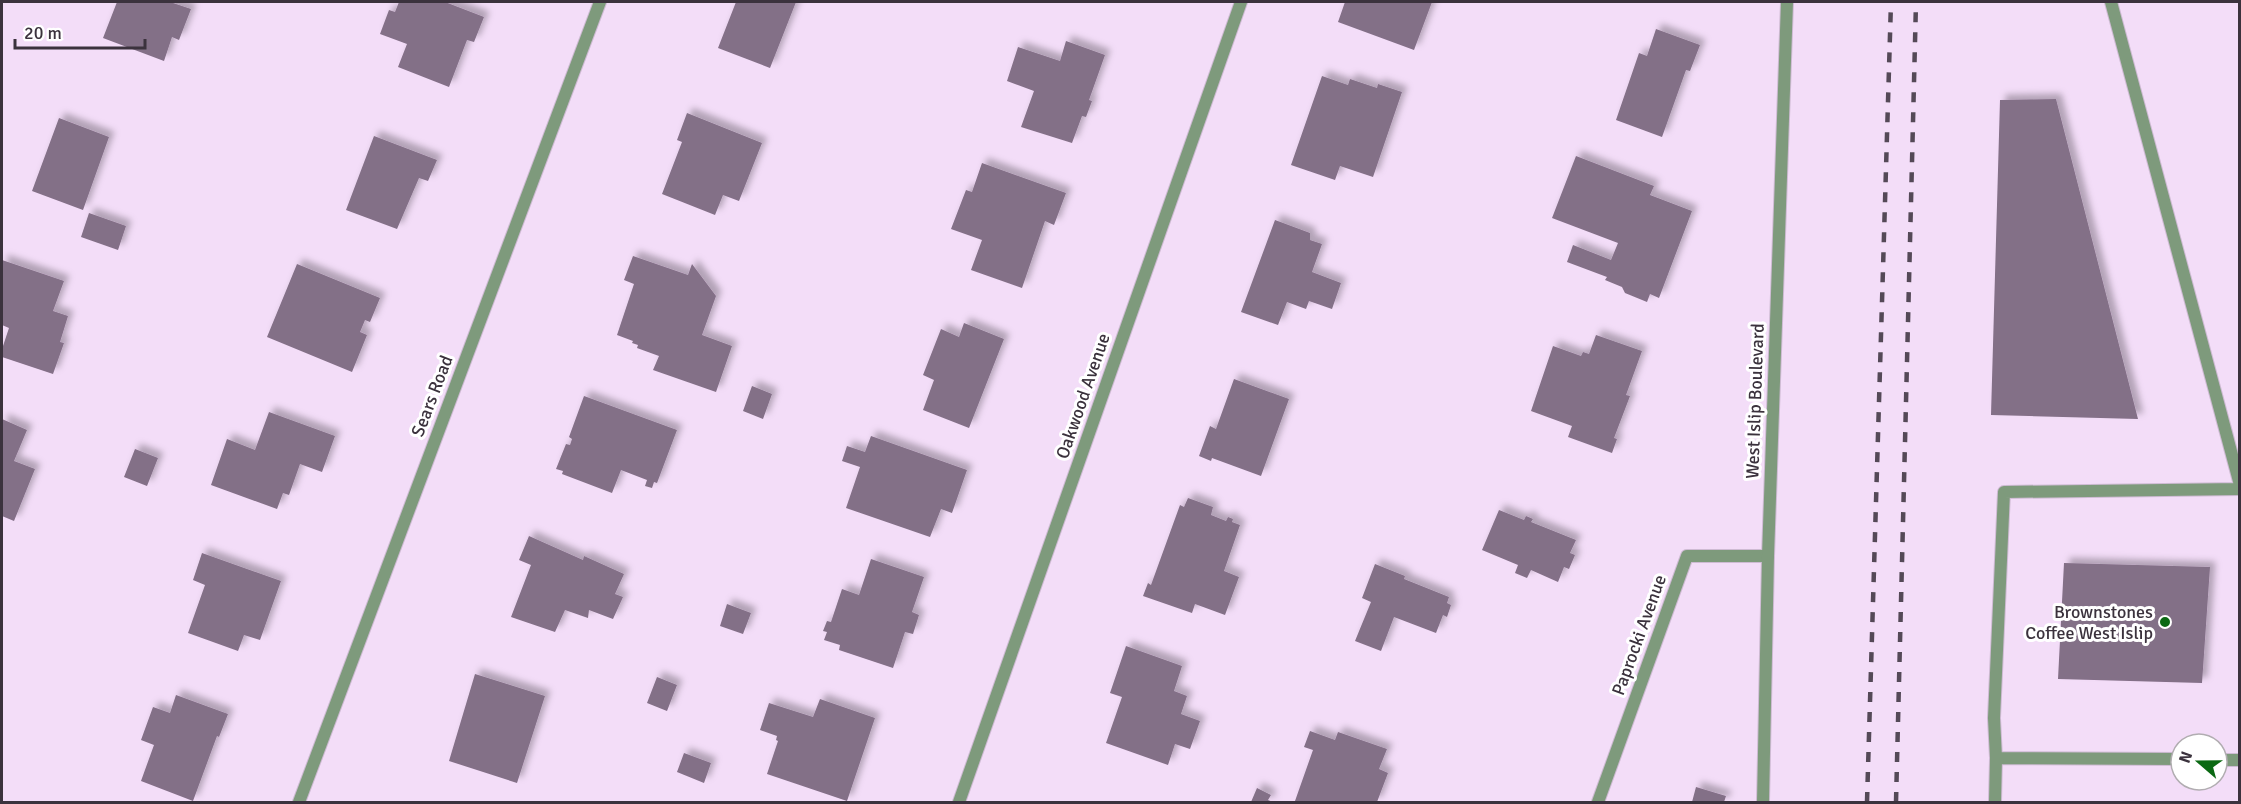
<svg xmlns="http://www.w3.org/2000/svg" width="2241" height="804" font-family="Signika,sans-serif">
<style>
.building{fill:#836f87;filter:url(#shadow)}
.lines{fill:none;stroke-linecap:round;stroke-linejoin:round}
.service-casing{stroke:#cebbd3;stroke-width:14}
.minor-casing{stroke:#cebbd3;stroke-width:14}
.tertiary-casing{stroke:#cebbd3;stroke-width:14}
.service{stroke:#7e9a7c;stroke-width:12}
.minor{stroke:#7e9a7c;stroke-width:12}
.tertiary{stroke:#7e9a7c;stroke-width:12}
.rail{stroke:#544957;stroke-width:4.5;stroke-dasharray:10 10;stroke-linecap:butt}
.poi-dot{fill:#0b6913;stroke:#fff;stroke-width:2}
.labels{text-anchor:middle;stroke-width:6;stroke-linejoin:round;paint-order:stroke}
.street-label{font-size:18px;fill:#3b323d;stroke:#fff}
.poi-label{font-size:18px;fill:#3b323d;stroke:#fff;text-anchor:end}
</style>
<defs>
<filter id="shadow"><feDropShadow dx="5.5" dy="-5.5" stdDeviation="3" flood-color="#0004"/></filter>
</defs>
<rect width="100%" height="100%" fill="#f3ddf8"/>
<path class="building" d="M 117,2 L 170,2 L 191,9 L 179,40 L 172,37 L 164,61 L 103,38 Z
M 399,2 L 445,2 L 484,17 L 474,42 L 467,40 L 449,87 L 398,67 L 407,44 L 380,34 L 389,10 L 395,12 Z
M 736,2 L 796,2 L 770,68 L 718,48 Z
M 1345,2 L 1432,2 L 1414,50 L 1338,22 Z
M 1656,29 L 1700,45 L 1690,71 L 1686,70 L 1662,137 L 1616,120 L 1639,53 L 1647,56 Z
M 1066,41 L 1105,55 L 1089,100 L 1092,101 L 1086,117 L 1082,116 L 1072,143 L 1021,127 L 1034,91 L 1007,81 L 1018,47 L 1060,61 Z
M 1322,76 L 1348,85 L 1350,79 L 1377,88 L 1378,84 L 1402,92 L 1373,177 L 1340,166 L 1335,180 L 1291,165 Z
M 2056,99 L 2138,419 L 1991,415 L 2000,100 Z
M 687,113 L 762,143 L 739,201 L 723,195 L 715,215 L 662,194 L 682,142 L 677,140 Z
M 59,118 L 109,137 L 83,210 L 32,191 Z
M 374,136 L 437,160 L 428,181 L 419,178 L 397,229 L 346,210 Z
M 1576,156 L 1654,186 L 1650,195 L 1692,211 L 1659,298 L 1650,294 L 1647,302 L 1625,293 L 1622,287 L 1605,280 L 1607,277 L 1567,262 L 1573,245 L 1611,260 L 1618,243 L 1552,218 Z
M 982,163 L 1066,193 L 1054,225 L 1045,221 L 1022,288 L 971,270 L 982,240 L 951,229 L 966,190 L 972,192 Z
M 89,213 L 126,226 L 118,250 L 81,237 Z
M 1275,220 L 1310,233 L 1310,240 L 1322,244 L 1312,272 L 1341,283 L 1332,309 L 1309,301 L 1306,309 L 1287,302 L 1278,325 L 1241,312 Z
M 633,256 L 688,275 L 692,264 L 716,296 L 702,335 L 732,346 L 716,392 L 653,370 L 659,356 L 637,348 L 638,345 L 632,343 L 633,341 L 617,335 L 634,284 L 624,280 Z
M 2,260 L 64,281 L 53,311 L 68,316 L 60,342 L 64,343 L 53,374 L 2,357 L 2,349 L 9,328 L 2,325 Z
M 297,264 L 380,298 L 370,322 L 365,320 L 360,332 L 367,335 L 352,372 L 267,337 Z
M 964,323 L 1004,339 L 969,428 L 923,410 L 934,380 L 923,375 L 941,329 L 959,337 Z
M 1596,335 L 1642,351 L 1626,395 L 1630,396 L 1614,438 L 1617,439 L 1612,453 L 1568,437 L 1572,426 L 1531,411 L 1553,346 L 1581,356 L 1583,352 L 1589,354 Z
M 1234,379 L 1289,399 L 1261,476 L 1212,458 L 1211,461 L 1199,456 L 1210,426 L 1216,429 Z
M 752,386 L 772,394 L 763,419 L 743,411 Z
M 584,396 L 677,430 L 657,483 L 654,482 L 652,488 L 645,486 L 647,480 L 621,470 L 612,493 L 562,474 L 563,471 L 556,469 L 566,444 L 570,445 L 572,439 L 569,437 Z
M 269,412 L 335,436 L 322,472 L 300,464 L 289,495 L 283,493 L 277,509 L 211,485 L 227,439 L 255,450 Z
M 2,419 L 27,430 L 14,461 L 35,469 L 14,521 L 2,516 Z
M 871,436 L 967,470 L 952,513 L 941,509 L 930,537 L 846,508 L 860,467 L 842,461 L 847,446 L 865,452 Z
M 135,449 L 158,458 L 147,486 L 124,477 Z
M 1188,498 L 1213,507 L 1211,515 L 1226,521 L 1228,517 L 1233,519 L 1232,522 L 1240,525 L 1224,571 L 1239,577 L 1225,615 L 1195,604 L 1192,613 L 1143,596 L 1148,583 L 1151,585 L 1180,505 L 1184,507 Z
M 1499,510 L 1524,520 L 1526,516 L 1533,519 L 1531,522 L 1576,540 L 1570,553 L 1575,555 L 1569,569 L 1564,567 L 1558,582 L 1531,570 L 1527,578 L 1515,573 L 1518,565 L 1482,550 Z
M 529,536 L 583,560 L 584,556 L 624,574 L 615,594 L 623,597 L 613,619 L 589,610 L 588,618 L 565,610 L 555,632 L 511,617 L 531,565 L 519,560 Z
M 202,553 L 281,581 L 260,640 L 244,635 L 238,651 L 188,633 L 205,585 L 193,580 Z
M 871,559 L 924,577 L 912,612 L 919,615 L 913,634 L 905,632 L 893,668 L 839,650 L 840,645 L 824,640 L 827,632 L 823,631 L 827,621 L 831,622 L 842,589 L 859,595 Z
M 2064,563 L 2210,567 L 2202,683 L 2058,679 Z
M 1375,564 L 1405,576 L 1404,579 L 1449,597 L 1447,603 L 1451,605 L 1447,617 L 1443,615 L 1436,633 L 1394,617 L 1381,651 L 1355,641 L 1371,602 L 1362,598 Z
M 727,604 L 751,613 L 743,634 L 720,626 Z
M 1126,646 L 1182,666 L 1174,691 L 1187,696 L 1181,714 L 1200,721 L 1190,749 L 1175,744 L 1168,765 L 1106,743 L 1122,697 L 1110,693 Z
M 475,674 L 545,696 L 517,783 L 449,761 Z
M 657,677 L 677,685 L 667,711 L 647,703 Z
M 176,695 L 228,714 L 219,737 L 217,736 L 193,801 L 141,781 L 154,745 L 141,740 L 153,707 L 170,713 Z
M 820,699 L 875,718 L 847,801 L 767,774 L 778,741 L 776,740 L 777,736 L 760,730 L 769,703 L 813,717 Z
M 1310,731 L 1335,740 L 1338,732 L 1387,749 L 1379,769 L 1388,773 L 1377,802 L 1295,801 L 1313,750 L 1304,747 Z
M 684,753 L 711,763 L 704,783 L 677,772 Z
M 1696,787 L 1726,796 L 1724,802 L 1692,802 Z
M 1257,788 L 1271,795 L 1268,800 L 1273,802 L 1251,802 Z"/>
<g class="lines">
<g class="service-casing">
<path id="service" d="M 2111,2 L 2240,485
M 1996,758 L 1994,718 L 2004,492 L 2240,489
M 2217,760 L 2240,760
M 1995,802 L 1996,758 L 2181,759"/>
</g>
<g class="minor-casing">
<path id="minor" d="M 299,802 L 600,2
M 959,802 L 1241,2
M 1598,802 L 1687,556 L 1768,556"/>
</g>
<g class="tertiary-casing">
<path id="tertiary" d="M 1763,802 L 1768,556 L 1787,2"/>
</g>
<use href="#service" class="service"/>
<use href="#minor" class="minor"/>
<use href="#tertiary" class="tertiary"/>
<path class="rail" d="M 1867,802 L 1891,2
M 1896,802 L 1916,2"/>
</g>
<circle class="poi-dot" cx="2165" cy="622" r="6"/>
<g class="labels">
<g class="street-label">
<text transform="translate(432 396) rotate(-69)" y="6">Sears Road</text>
<text transform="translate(1083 396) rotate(-71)" y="6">Oakwood Avenue</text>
<text transform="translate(1755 401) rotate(-88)" y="6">West Islip Boulevard</text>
<text transform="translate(1639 635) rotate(-70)" y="6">Paprocki Avenue</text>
</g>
<g class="poi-label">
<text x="2153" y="618">Brownstones<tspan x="2153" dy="21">Coffee West Islip</tspan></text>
</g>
</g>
<rect width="2241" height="804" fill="none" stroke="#3b323d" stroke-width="6"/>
<g transform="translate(2199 762) rotate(290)"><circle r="28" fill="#ffffff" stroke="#b1adb1" stroke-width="1.5"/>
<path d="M0-4.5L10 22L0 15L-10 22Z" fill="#0b6913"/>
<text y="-9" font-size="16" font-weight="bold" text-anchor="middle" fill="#3b323d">N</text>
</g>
<path d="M15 39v9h130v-9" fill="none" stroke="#3b323d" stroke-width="3"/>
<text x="24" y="39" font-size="18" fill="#3b323d" stroke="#ffffff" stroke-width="4.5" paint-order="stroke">20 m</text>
</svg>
